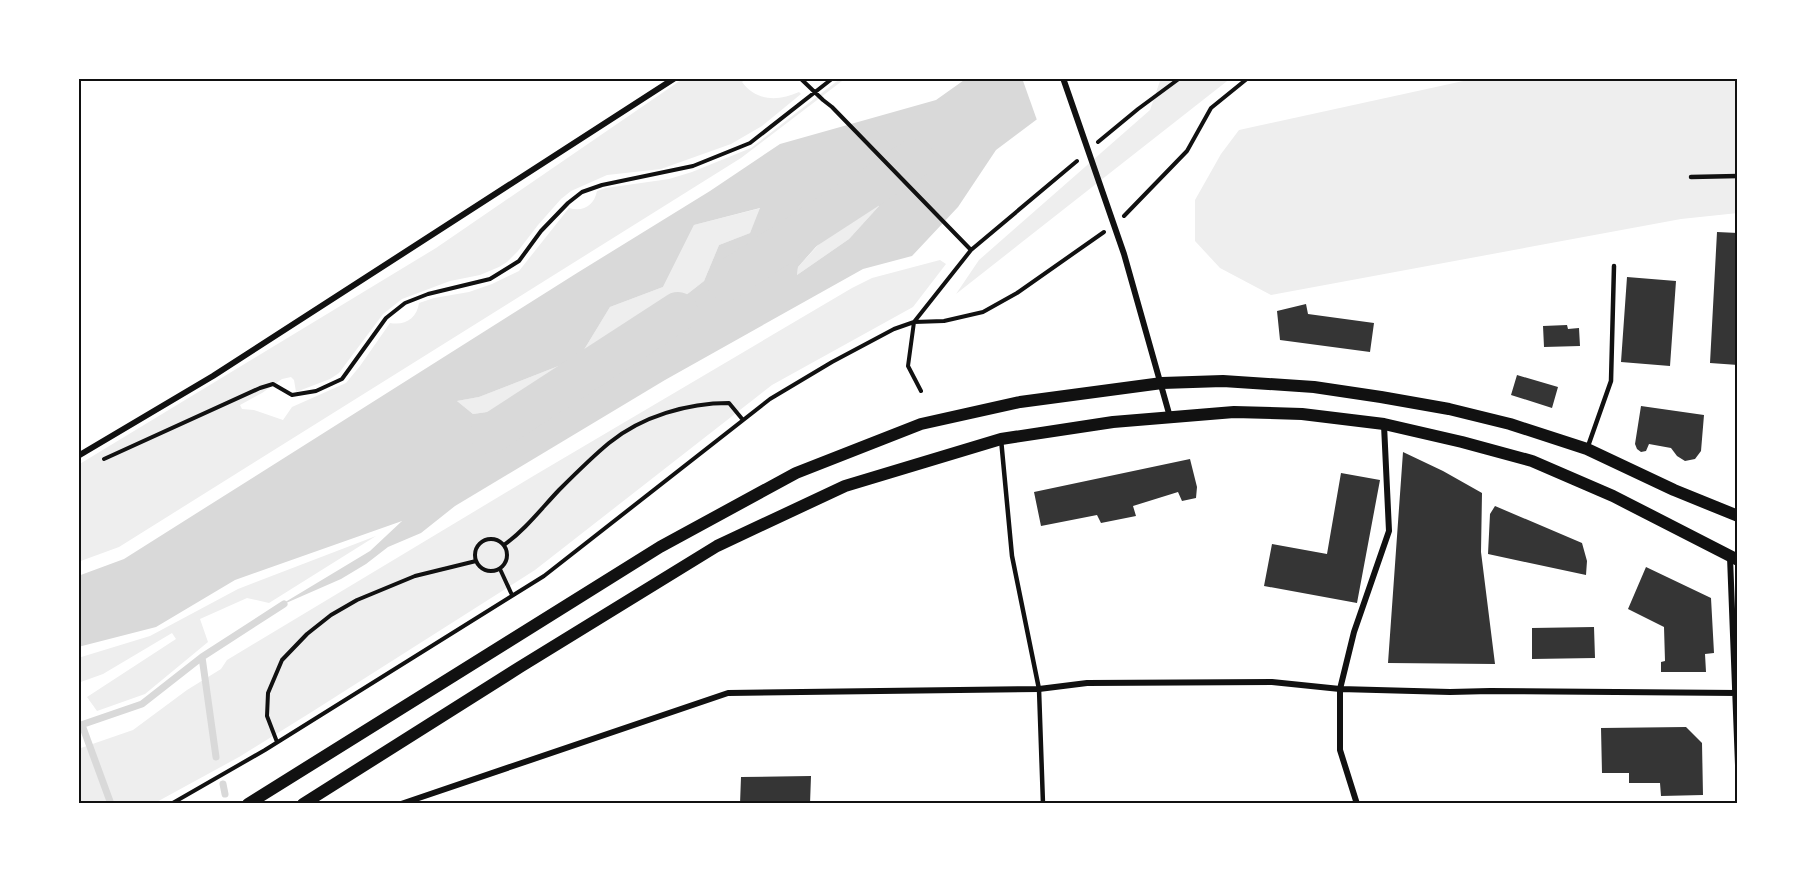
<svg xmlns="http://www.w3.org/2000/svg" width="1816" height="882" font-family="Barlow,sans-serif">
<style>
.green{fill:#eee}
.water{fill:#d9d9d9;fill-rule:evenodd}
.pier{fill:#fff}
.lines{fill:none;stroke-linecap:round;stroke-linejoin:round}
.stream{stroke:#d9d9d9;stroke-width:7}
.river{stroke:#d9d9d9;stroke-width:40}
.building{fill:#353535}
.path{stroke:#111;stroke-width:4}
.service{stroke:#111;stroke-width:4.5}
.minor{stroke:#111;stroke-width:6}
.secondary{stroke:#111;stroke-width:12}
.neatline{fill:none;stroke:#111;stroke-width:2}
</style>
<rect width="100%" height="100%" fill="#fff"/>
<path class="green" d="M 684,78 L 747,78 L 742,82 C 757,102 779,101 799,92 L 801,94 L 762,126 L 731,144 L 661,169 L 607,175 L 571,191 L 561,199 L 538,225 L 518,251 L 507,262 L 499,267 L 480,275 L 450,281 L 402,299 L 383,314 L 339,373 L 330,379 L 296,392 L 294,380 L 291,377 L 282,379 L 262,393 L 240,405 L 242,409 L 254,410 L 283,420 L 292,407 L 346,383 L 360,366 L 390,323 C 405,326 417,318 419,303 L 434,298 L 469,292 L 492,284 L 519,271 L 569,208 C 583,212 594,206 597,191 L 606,188 L 669,179 L 692,172 L 751,148 L 841,78 L 846,78 L 741,158 L 119,547 L 78,562 L 78,465 L 436,248 Z
M 1161,78 L 1231,78 L 956,294 L 979,260 L 1150,110 Z
M 1477,78 L 1738,78 L 1738,213 L 1681,219 L 1271,295 L 1220,268 L 1195,241 L 1195,200 L 1221,154 L 1239,130 Z
M 860,179 L 879,206 L 849,239 L 797,275 L 798,267 L 821,242 L 754,278 L 756,269 L 793,229 L 811,203 L 840,192 Z
M 761,208 L 750,233 L 719,245 L 704,281 L 649,324 L 603,374 L 552,403 L 473,414 L 457,401 L 479,397 L 579,358 L 610,307 L 663,287 L 694,225 Z
M 940,260 L 946,264 L 913,307 L 772,385 L 535,570 L 310,713 L 239,757 L 153,804 L 78,804 L 78,749 L 133,730 L 187,690 L 221,669 L 227,660 L 535,475 L 852,288 L 872,278 Z
M 376,536 L 269,603 L 247,598 L 200,619 L 208,642 L 145,694 L 97,711 L 87,697 L 176,639 L 172,633 L 103,674 L 78,683 L 78,658 L 150,636 L 238,589 Z"/>
<path class="water" d="M 967,78 L 1092,78 L 996,150 L 958,207 L 912,256 L 863,269 L 665,380 L 455,506 L 421,533 L 388,547 L 366,564 L 341,579 L 277,607 L 370,551 L 402,521 L 235,580 L 156,627 L 78,647 L 78,576 L 124,559 L 577,273 L 710,191 L 780,144 L 936,100 ZM 860,179 L 879,206 L 849,239 L 797,275 L 798,267 L 822,240 L 754,277 L 756,269 L 793,229 L 811,203 L 840,192 ZM 760,208 L 750,233 L 719,245 L 704,281 L 649,324 L 603,374 L 552,403 L 473,414 L 457,401 L 479,397 L 579,358 L 610,307 L 663,287 L 694,225 Z"/>
<path class="pier" d="M 1022,78 L 1095,78 L 1038,123 Z"/>
<g class="lines">
<path class="stream" d="M 82,725 L 111,804
M 78,726 L 142,704 L 202,657
M 216,757 L 202,657 L 284,604
M 223,784 L 225,794"/>
<path class="river" d="M 726,281 L 914,159
M 490,434 L 678,312"/>
</g>
<path class="building" d="M 1717,232 L 1738,233 L 1738,365 L 1710,363 Z
M 1627,277 L 1676,281 L 1670,366 L 1621,362 Z
M 1306,304 L 1308,314 L 1374,323 L 1370,352 L 1280,340 L 1277,311 Z
M 1567,325 L 1568,329 L 1579,328 L 1580,346 L 1544,347 L 1543,326 Z
M 1517,375 L 1558,387 L 1552,408 L 1511,395 Z
M 1641,406 L 1704,415 L 1701,451 L 1695,459 L 1685,461 L 1677,456 L 1671,448 L 1649,444 L 1646,451 L 1641,452 L 1637,449 L 1635,444 Z
M 1403,452 L 1443,471 L 1482,493 L 1481,552 L 1495,664 L 1388,663 Z
M 1190,459 L 1197,487 L 1196,498 L 1182,501 L 1178,492 L 1133,506 L 1136,516 L 1101,523 L 1097,515 L 1041,526 L 1034,492 Z
M 1341,473 L 1380,480 L 1357,603 L 1264,586 L 1272,544 L 1327,554 Z
M 1495,506 L 1582,543 L 1587,561 L 1586,575 L 1488,554 L 1490,514 Z
M 1646,567 L 1711,598 L 1714,653 L 1705,654 L 1706,672 L 1661,672 L 1661,662 L 1665,661 L 1664,627 L 1628,609 Z
M 1594,627 L 1595,658 L 1532,659 L 1532,628 Z
M 1686,727 L 1702,743 L 1703,795 L 1661,796 L 1660,783 L 1629,783 L 1629,773 L 1602,773 L 1601,728 Z
M 811,776 L 810,804 L 740,804 L 741,777 Z"/>
<g class="lines">
<path class="path" d="M 800,78 L 823,100 L 832,107 L 971,250 L 914,322 L 908,366 L 921,391
M 1098,142 L 1138,109 L 1180,78
M 1124,216 L 1187,151 L 1211,108 L 1248,78
M 971,250 L 1077,161
M 104,459 L 260,388 L 273,384 L 292,395 L 316,391 L 342,379 L 386,318 L 405,303 L 428,294 L 490,279 L 519,261 L 541,231 L 568,203 L 582,192 L 602,185 L 693,166 L 750,143 L 833,78
M475 555a16 16 0 1 1 32 0a16 16 0 1 1-32 0Z
M 504,545 C 525,530 541,509 559,490 C 575,474 592,457 609,443 C 642,416 688,403 729,403 L 743,420
M 500,569 L 512,595
M 277,742 L 267,716 L 268,693 L 282,660 L 307,634 L 331,615 L 357,600 L 415,576 L 476,561
M 171,804 L 265,750 L 544,576 L 770,399 L 832,362 L 894,329 L 914,322 L 944,321 L 983,312 L 1017,293 L 1104,232"/>
<path class="service" d="M 1691,177 L 1738,176
M 1001,439 L 1012,556 L 1039,689 L 1043,804
M 1587,449 L 1611,381 L 1614,266"/>
<path class="minor" d="M 1063,78 L 1124,254 L 1170,417
M 78,456 L 213,376 L 675,78
M 1730,557 L 1738,765
M 401,804 L 728,693 L 1039,689 L 1087,683 L 1272,682 L 1340,689 L 1450,692 L 1490,691 L 1738,693
M 1357,804 L 1340,750 L 1340,689 L 1354,632 L 1389,531 L 1384,425"/>
<path class="secondary" d="M 248,804 L 660,547 L 796,473 L 921,424 L 1020,402 L 1162,383 L 1223,381 L 1314,387 L 1381,397 L 1449,409 L 1510,424 L 1587,449 L 1674,490 L 1738,516
M 303,804 L 520,667 L 717,546 L 845,486 L 1001,439 L 1113,422 L 1234,412 L 1302,414 L 1384,424 L 1462,442 L 1532,461 L 1613,496 L 1738,560"/>
</g>
<rect width="1816" height="882" fill="none" stroke="#ffffff" stroke-width="159"/>
<rect x="80" y="80" width="1656" height="722" class="neatline"/>
</svg>
